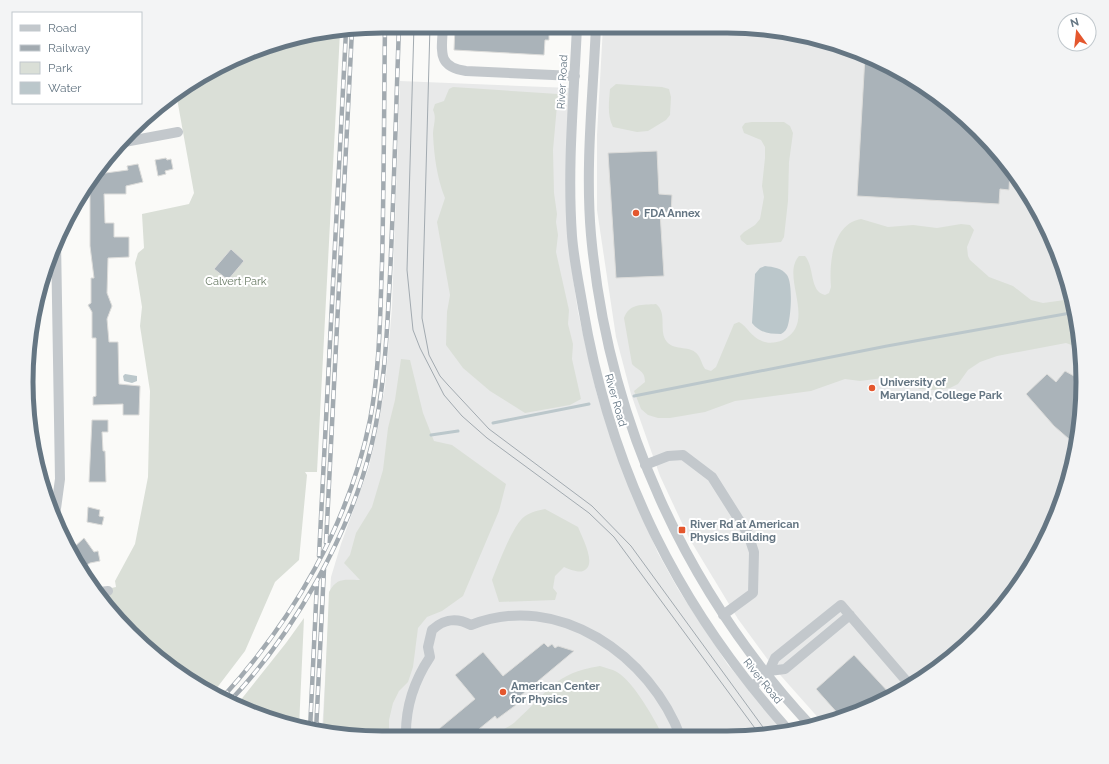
<svg xmlns="http://www.w3.org/2000/svg" width="1109" height="764" font-family="Raleway,sans-serif">
<style>
.built{fill:#e8e9e9}
.green{fill:#dadfd7}
.water{fill:#bbc7cb}
.lines{fill:none;stroke-linecap:round;stroke-linejoin:round}
.stream{stroke:#bbc7cb;stroke-width:3}
.building{fill:#aab3b9;stroke:#dcdcda}
.minor{stroke:#c3c8cc;stroke-width:10}
.tram{stroke:#a2aab0;stroke-width:1}
.rail-casing{stroke:#a2aab0;stroke-width:4.5}
.rail{stroke:#fff;stroke-width:3;stroke-dasharray:9;stroke-linecap:butt}
.poi-dot{fill:#e4572e;stroke:#fff;stroke-width:1.5}
.labels{text-anchor:middle;stroke-width:4;stroke-linejoin:round;paint-order:stroke}
.street-label{font-size:11px;fill:#657683;stroke:#fff}
.poi-label{font-size:11px;font-weight:bold;fill:#657683;stroke:#fff;text-anchor:start}
.park-label{font-size:11px;fill:#687a64;stroke:#fff}
.rim{fill:none;stroke:#657683;stroke-width:5}
</style>
<rect width="100%" height="100%" fill="#fafaf8"/>
<path class="built" d="M 603,26 L 727,26 L 796,33 L 885,63 L 979,130 L 1023,184 L 1056,246 L 1076,313 L 1083,382 L 1076,452 L 1056,518 L 1023,580 L 979,634 L 885,701 L 822,722 L 774,668 L 738,619 L 689,538 L 660,476 L 631,394 L 616,337 L 597,210 L 597,135 Z
M 400,81 L 570,88 L 570,258 L 578,312 L 596,391 L 609,433 L 631,491 L 658,553 L 678,589 L 728,665 L 787,732 L 727,738 L 382,738 L 322,732 L 331,577 L 341,544 L 369,467 L 385,387 L 392,308 Z"/>
<path class="green" d="M 340,32 L 317,472 L 305,472 L 307,475 L 299,560 L 275,582 L 245,651 L 213,693 L 184,678 L 130,634 L 111,607 L 107,589 L 116,587 L 115,581 L 135,544 L 148,477 L 150,391 L 140,326 L 142,307 L 135,263 L 138,253 L 144,248 L 142,214 L 189,204 L 194,193 L 176,93 L 184,86 L 290,38 Z
M 616,84 L 662,87 L 669,89 L 671,97 L 670,115 L 666,120 L 648,131 L 637,132 L 613,127 C 607,115 609,102 610,89 Z
M 453,87 L 558,94 L 553,150 L 554,193 L 557,214 L 556,222 L 558,235 L 556,252 L 569,310 L 568,324 L 573,344 L 572,359 L 581,399 L 570,405 L 525,413 L 490,391 L 463,368 L 446,345 L 447,312 L 450,295 L 437,222 L 445,198 C 437,178 434,156 433,134 C 433,126 437,118 433,110 L 435,104 L 444,101 L 449,89 Z
M 752,122 L 784,122 L 790,126 L 793,133 L 789,162 L 788,201 L 784,237 L 781,242 L 747,245 L 741,240 L 740,236 L 744,232 L 755,225 L 760,219 L 764,197 L 762,186 L 765,158 L 765,147 L 761,140 L 744,133 L 742,127 L 745,123 Z
M 861,219 L 888,227 L 913,225 L 937,228 L 961,224 L 970,225 L 974,230 L 967,247 L 968,256 L 970,260 L 989,277 L 1013,286 L 1031,300 L 1043,303 L 1072,299 L 1076,313 L 1080,348 L 1066,343 L 997,356 L 980,362 L 968,370 L 958,384 L 950,388 L 934,390 L 920,389 L 897,378 L 883,378 L 860,381 L 845,379 L 811,391 L 735,401 L 705,412 L 670,418 L 658,418 L 648,415 L 641,409 L 634,391 L 645,382 C 645,370 638,371 632,364 L 624,318 C 629,303 643,305 656,304 C 668,313 658,331 667,342 C 675,351 691,345 698,355 C 701,359 702,365 705,369 L 711,371 L 716,367 L 734,324 L 739,322 C 748,327 751,337 762,341 C 768,344 776,343 783,340 C 818,322 780,277 799,256 L 805,256 C 815,268 809,291 825,295 L 829,293 L 831,287 C 829,264 832,224 861,219 Z
M 401,359 L 410,360 L 423,413 L 434,441 L 452,445 L 506,484 L 499,511 L 463,596 L 442,611 L 427,617 L 418,628 L 413,667 L 408,682 L 399,691 L 393,703 L 389,720 L 389,738 L 323,732 L 329,592 C 337,577 345,580 360,580 L 344,563 L 350,555 L 356,533 L 372,507 L 383,470 L 388,428 L 395,400 Z
M 545,509 L 578,527 C 582,537 598,566 583,571 C 578,573 569,569 564,567 L 555,576 L 553,588 L 557,593 L 555,600 L 499,602 L 492,580 C 498,565 510,533 520,521 C 526,513 536,511 545,509 Z
M 304,618 L 299,727 L 246,711 L 236,706 L 286,643 Z
M 600,666 C 605,668 612,669 617,672 C 634,682 655,720 664,738 L 486,738 C 495,732 508,729 516,721 C 547,693 554,673 600,666 Z"/>
<path class="water" d="M 765,266 C 773,267 782,268 787,275 C 793,284 791,315 788,325 C 787,329 785,332 781,334 C 769,334 760,333 752,323 L 755,274 L 760,268 Z
M 125,374 L 137,376 L 137,381 L 132,383 L 124,381 L 123,376 Z"/>
<g class="lines">
<path class="stream" d="M 634,396 L 887,346 L 1076,312
M 493,423 L 589,404
M 431,435 L 458,431"/>
</g>
<path class="building" d="M 455,26 L 549,26 L 549,40 L 545,40 L 544,55 L 454,50 Z
M 865,56 L 885,63 L 979,130 L 1010,169 L 1009,190 L 1000,189 L 999,204 L 857,196 Z
M 657,151 L 659,194 L 672,195 L 671,213 L 660,212 L 664,276 L 616,278 L 608,153 Z
M 166,158 L 167,160 L 171,159 L 173,169 L 165,171 L 166,174 L 158,176 L 155,160 Z
M 138,164 L 143,182 L 126,186 L 126,194 L 104,194 L 105,223 L 114,223 L 114,237 L 129,237 L 129,257 L 108,258 L 107,293 L 112,306 L 107,319 L 109,342 L 118,342 L 119,384 L 140,386 L 139,415 L 123,415 L 123,404 L 93,405 L 93,397 L 96,396 L 96,338 L 92,338 L 92,312 L 88,305 L 91,303 L 91,278 L 94,278 L 90,246 L 90,187 L 98,174 L 128,170 L 127,166 Z
M 231,249 L 244,261 L 228,280 L 214,269 Z
M 1081,365 L 1083,382 L 1077,446 L 1054,426 L 1026,394 L 1047,374 L 1056,382 L 1065,371 L 1074,376 Z
M 92,420 L 108,420 L 108,432 L 102,432 L 103,451 L 105,451 L 106,482 L 89,482 Z
M 88,507 L 100,510 L 99,516 L 104,517 L 102,525 L 87,522 Z
M 84,538 L 94,552 L 98,551 L 100,561 L 90,563 L 85,566 L 71,550 Z
M 544,643 L 548,647 L 552,644 L 555,648 L 558,646 L 574,651 L 513,702 L 516,705 L 497,719 L 495,716 L 468,738 L 438,738 L 434,733 L 475,699 L 455,675 L 483,652 L 503,676 Z
M 854,655 L 892,696 L 885,701 L 840,716 L 816,689 Z"/>
<g class="lines">
<path class="minor" d="M 443,26 C 442,50 436,67 466,71 L 575,76
M 577,26 C 574,96 567,166 572,236 C 574,261 579,284 583,308 C 611,473 679,608 790,732
M 596,26 C 593,95 585,166 591,235 C 608,421 685,590 811,726
M 119,143 L 178,132
M 645,465 L 668,456 L 683,455 L 712,477 L 748,534 L 754,552 L 753,593 L 723,615
M 55,516 L 60,479 L 56,241
M 100,592 L 108,591
M 769,671 L 785,669 L 850,615
M 752,687 L 769,671 L 775,658 L 841,605 L 909,684
M 406,738 C 405,708 414,681 430,657 L 428,647 L 432,630 C 444,619 456,617 471,625 C 558,590 651,656 681,738"/>
<path class="tram" d="M 414,26 L 407,270 L 413,330 L 420,348 L 444,395 L 462,416 L 487,438 L 589,513 L 614,537 L 760,735
M 430,26 L 422,318 L 429,355 L 440,376 L 448,385 L 489,429 L 592,506 L 631,546 L 768,734"/>
<g class="rail-casing">
<path id="rail" d="M 326,543 L 352,30
M 319,556 L 346,31
M 222,698 C 293,620 349,524 370,420 C 380,368 380,315 382,263 C 384,184 384,105 385,26
M 229,702 C 293,635 351,533 372,443 C 385,387 387,331 390,275 C 394,192 396,109 399,26
M 310,730 L 317,582
M 316,731 L 324,569"/>
</g>
<use href="#rail" class="rail"/>
</g>
<g class="poi-dot">
<circle cx="636" cy="213" r="4"/>
<circle cx="872" cy="388" r="4"/>
<rect x="678" y="526" width="8" height="8" rx="2"/>
<circle cx="503" cy="692" r="4"/>
</g>
<g class="labels">
<g class="street-label">
<text transform="translate(562 82) rotate(-87)" y="4">River Road</text>
<text transform="translate(616 400) rotate(74)" y="4">River Road</text>
<text transform="translate(763 681) rotate(51)" y="4">River Road</text>
</g>
<g class="poi-label">
<text x="644" y="217">FDA Annex</text>
<text x="880" y="386">University of<tspan x="880" dy="13">Maryland, College Park</tspan></text>
<text x="690" y="528">River Rd at American<tspan x="690" dy="13">Physics Building</tspan></text>
<text x="511" y="690">American Center<tspan x="511" dy="13">for Physics</tspan></text>
</g>
<g class="park-label">
<text x="236" y="285">Calvert Park</text>
</g>
</g>
<path d="M0 0H1109V764H0ZM382 33H727A349 349 0 0 1 1076 382V382A349 349 0 0 1 727 731H382A349 349 0 0 1 33 382V382A349 349 0 0 1 382 33Z" fill="#f3f4f5" fill-rule="evenodd"/>
<path class="rim" d="M382 33H727A349 349 0 0 1 1076 382V382A349 349 0 0 1 727 731H382A349 349 0 0 1 33 382V382A349 349 0 0 1 382 33Z"/>
<rect x="12" y="12" width="130" height="92" fill="#ffffff" stroke="#c1c8cd"/>
<rect x="20" y="25" width="20" height="6" fill="#c3c8cc" stroke="#c1c8cd"/>
<text x="48" y="32" font-size="12" fill="#657683">Road</text>
<rect x="20" y="45" width="20" height="6" fill="#a2aab0" stroke="#c1c8cd"/>
<text x="48" y="52" font-size="12" fill="#657683">Railway</text>
<rect x="20" y="62" width="20" height="12" fill="#dadfd7" stroke="#c1c8cd"/>
<text x="48" y="72" font-size="12" fill="#657683">Park</text>
<rect x="20" y="82" width="20" height="12" fill="#bbc7cb" stroke="#c1c8cd"/>
<text x="48" y="92" font-size="12" fill="#657683">Water</text>
<g transform="translate(1077 32) rotate(345)"><circle r="19" fill="#ffffff" stroke="#c1c8cd"/>
<path d="M0-3L7 15L0 10L-7 15Z" fill="#e4572e"/>
<text y="-6" font-size="11" font-weight="bold" text-anchor="middle" fill="#657683">N</text>
</g>
</svg>
